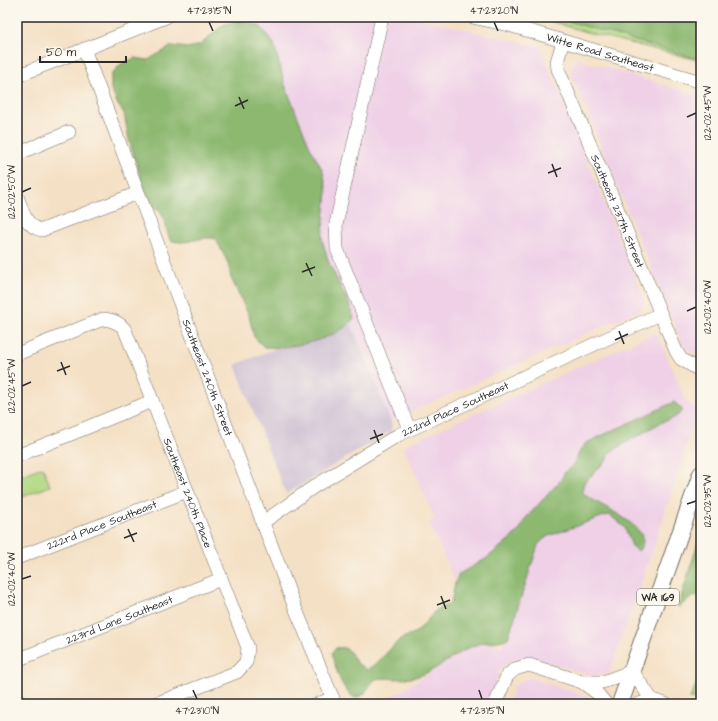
<svg xmlns="http://www.w3.org/2000/svg" width="718" height="721" font-family="'Architects Daughter',sans-serif">
<style>
.built{fill:#efd0e7}
.industrial{fill:#cdbed3}
.green{fill:#b1d882;stroke:#6e8256}
.forest{fill:#8cb870;stroke:#5c724e}
.lines{fill:none;stroke-linecap:round;stroke-linejoin:round}
.minor-casing{stroke:#716a61;stroke-width:14}
.major-casing{stroke:#716a61;stroke-width:18}
.minor{stroke:#fff;stroke-width:13}
.major{stroke:#fff;stroke-width:16}
.ticks{fill:none;stroke:#2b2b2b;stroke-width:1.5}
.labels{text-anchor:middle;stroke-width:3.5;stroke-linejoin:round;paint-order:stroke}
.shield{fill:#fbf7ec;stroke:#696865;stroke-width:1}
.shield-label{font-size:10px;font-weight:bold;fill:#2b2b2b}
.street-label{font-size:11px;fill:#2b2b2b;stroke:#fbf7ec}
.neatline{fill:none;stroke:#2b2b2b;stroke-width:1.5}
.ticks-label{font-size:10px;text-anchor:middle;fill:#2b2b2b}
</style>
<rect width="100%" height="100%" fill="#fbf7ec"/>
<filter id="ink" filterUnits="userSpaceOnUse"><feTurbulence type="fractalNoise" baseFrequency=".025" numOctaves="2"/><feDisplacementMap in="SourceGraphic" scale="8" xChannelSelector="R" yChannelSelector="G"/><feConvolveMatrix kernelMatrix="1 2 1 2 8 2 1 2 1" color-interpolation-filters="sRGB"/></filter>
<filter id="wash" filterUnits="userSpaceOnUse"><feTurbulence type="fractalNoise" baseFrequency=".012" numOctaves="4" result="noise"/><feDisplacementMap in="SourceGraphic" scale="16" xChannelSelector="R" yChannelSelector="G"/><feGaussianBlur stdDeviation="0.9" result="paint"/><feColorMatrix in="noise" values="0 0 0 0 0 0 0 0 0 0 0 0 0 0 0 0 0 1.4 0 .05"/><feComposite in="paint" operator="in"/></filter>
<g filter="url(#wash)">
<rect width="100%" height="100%" fill="#f4e0c4"/>
<path class="built" d="M 229,17 L 413,17 L 541,47 L 644,299 L 643,306 L 639,310 L 390,421 Z
M 580,60 L 701,96 L 701,355 L 684,348 L 571,73 L 573,64 Z
M 654,333 L 657,334 L 687,403 L 698,409 L 656,540 L 609,674 L 597,676 L 586,674 L 532,657 L 514,660 L 507,664 L 499,672 L 488,704 L 381,704 L 484,638 L 502,647 L 539,536 L 574,495 L 490,563 L 454,579 L 429,522 L 435,519 L 403,446 Z
M 530,678 L 587,696 L 591,704 L 508,704 L 514,687 L 521,681 Z"/>
<path class="industrial" d="M 349,318 L 392,425 L 391,431 L 286,494 L 235,365 Z"/>
<path class="green" d="M 537,17 L 701,17 L 701,61 L 586,32 Z
M 43,467 L 50,486 L 17,499 L 17,477 Z"/>
<path class="forest" d="M 554,17 L 701,17 L 701,60 Z
M 240,20 L 261,27 L 274,44 L 285,85 L 310,147 L 323,171 L 327,192 L 322,239 L 329,263 L 349,304 L 354,318 C 340,339 288,350 264,347 L 254,337 L 249,316 L 231,278 L 228,263 L 216,239 C 201,234 187,247 170,240 L 161,212 L 155,208 L 144,188 L 129,140 L 124,113 L 118,105 L 111,90 L 111,75 L 121,64 L 135,58 L 148,60 L 172,46 L 187,48 L 200,45 L 223,25 Z
M 674,402 L 682,409 L 682,412 L 674,418 L 660,423 L 610,452 L 606,461 L 584,483 L 582,491 C 586,502 663,527 638,551 L 632,546 L 625,528 L 610,515 L 604,516 L 546,537 L 538,545 L 508,638 C 498,643 487,641 478,644 C 455,652 437,672 415,677 C 401,681 389,677 375,679 L 363,695 L 355,698 C 342,691 335,668 332,653 L 336,648 C 349,646 350,652 356,662 C 359,665 363,667 367,670 L 379,661 L 399,640 L 418,631 L 436,610 L 451,603 L 455,583 L 459,574 L 487,558 L 519,531 L 525,519 L 560,481 L 565,472 L 573,465 L 580,451 L 586,443 Z
M 701,533 L 701,595 L 694,596 L 678,607 Z
M 701,675 L 701,701 L 689,699 Z"/>
</g>
<g filter="url(#ink)">
<g class="lines">
<g class="minor-casing">
<g id="minor">
<path d="M 382,17 L 336,224 L 337,249 L 409,429"/>
<path id="s1" d="M 472,17 L 509,25 L 701,82"/>
<path id="s2" d="M 563,41 L 557,62 L 558,69 L 620,215 L 676,351 L 681,359 L 701,371"/>
<path id="s3" d="M 84,49 L 292,600 L 335,704"/>
<path d="M 17,76 L 166,17"/>
<path d="M 17,154 L 69,132"/>
<path d="M 17,196 C 22,209 25,227 42,230 L 138,193"/>
<path id="s4" d="M 17,354 L 103,319 C 112,320 120,322 125,330 L 248,648 L 246,662 L 237,672 L 155,704"/>
<path d="M 17,456 L 152,401"/>
<path id="s5" d="M 262,523 L 315,486 L 398,435 L 660,314"/>
<path id="s6" d="M 17,558 L 187,491"/>
<path id="s7" d="M 17,660 L 221,579"/>
<path d="M 582,682 L 603,682 L 632,671 L 652,700"/>
<path d="M 17,698 L 19,704"/>
<path d="M 652,700 L 665,704"/>
<path d="M 318,704 L 333,698"/>
<path d="M 495,704 L 507,676 L 515,669 L 529,665 L 582,682 L 597,693 L 606,704"/>
<path d="M 639,704 L 652,700"/>
</g>
</g>
<g class="major-casing">
<path id="major" d="M 620,704 L 701,474"/>
</g>
<use href="#minor" class="minor"/>
<use href="#major" class="major"/>
</g>
</g>
<path class="ticks" d="M 209,22 L 213,31M 494,22 L 498,31M 239,97 L 244,109M 235,106 L 248,100M 687,117 L 696,113M 552,164 L 557,177M 548,173 L 561,168M 22,192 L 31,188M 306,263 L 312,276M 302,272 L 315,267M 687,311 L 696,307M 619,331 L 624,344M 615,340 L 628,334M 61,362 L 66,375M 57,371 L 70,366M 22,386 L 31,382M 374,430 L 379,443M 370,439 L 383,434M 687,504 L 696,501M 128,529 L 134,542M 124,538 L 137,533M 22,579 L 31,576M 441,596 L 446,609M 437,605 L 450,600M 193,690 L 197,699M 479,690 L 482,699"/>
<g class="labels">
<rect class="shield" x="637" y="589" width="42" height="16" rx="3"/>
<g class="shield-label">
<text x="658" y="601">WA 169</text>
</g>
<g class="street-label">
<text dy="4" stroke="none"><textPath href="#s1" startOffset="133">Witte Road Southeast</textPath></text>
<text dy="4" stroke="none"><textPath href="#s2" startOffset="183">Southeast 237th Street</textPath></text>
<text dy="4" stroke="none"><textPath href="#s3" startOffset="351">Southeast 240th Street</textPath></text>
<text dy="4" stroke="none"><textPath href="#s5" startOffset="225">222nd Place Southeast</textPath></text>
<text dy="4" stroke="none"><textPath href="#s4" startOffset="293">Southeast 240th Place</textPath></text>
<text dy="4" stroke="none"><textPath href="#s6" startOffset="91">222rd Place Southeast</textPath></text>
<text dy="4" stroke="none"><textPath href="#s7" startOffset="110">223rd Lane Southeast</textPath></text>
</g>
</g>
<rect width="718" height="721" fill="none" stroke="#fbf7ec" stroke-width="44"/>
<path d="M40 56v6h86v-6" fill="none" stroke="#2b2b2b" stroke-width="2"/>
<text x="46" y="56" font-size="12" fill="#2b2b2b" stroke="#fbf7ec" stroke-width="3" paint-order="stroke">50 m</text>
<rect x="22" y="22" width="674" height="677" class="neatline"/>
<g class="ticks-label">
<text x="209" y="14">47°23'15"N</text>
<text x="494" y="14">47°23'20"N</text>
<text transform="translate(707 113) rotate(-90)" y="4">122°02'45"W</text>
<text transform="translate(11 192) rotate(-90)" y="4">122°02'50"W</text>
<text transform="translate(707 307) rotate(-90)" y="4">122°02'40"W</text>
<text transform="translate(11 386) rotate(-90)" y="4">122°02'45"W</text>
<text transform="translate(707 501) rotate(-90)" y="4">122°02'35"W</text>
<text transform="translate(11 579) rotate(-90)" y="4">122°02'40"W</text>
<text x="197" y="714">47°23'10"N</text>
<text x="482" y="714">47°23'15"N</text>
</g>
</svg>
